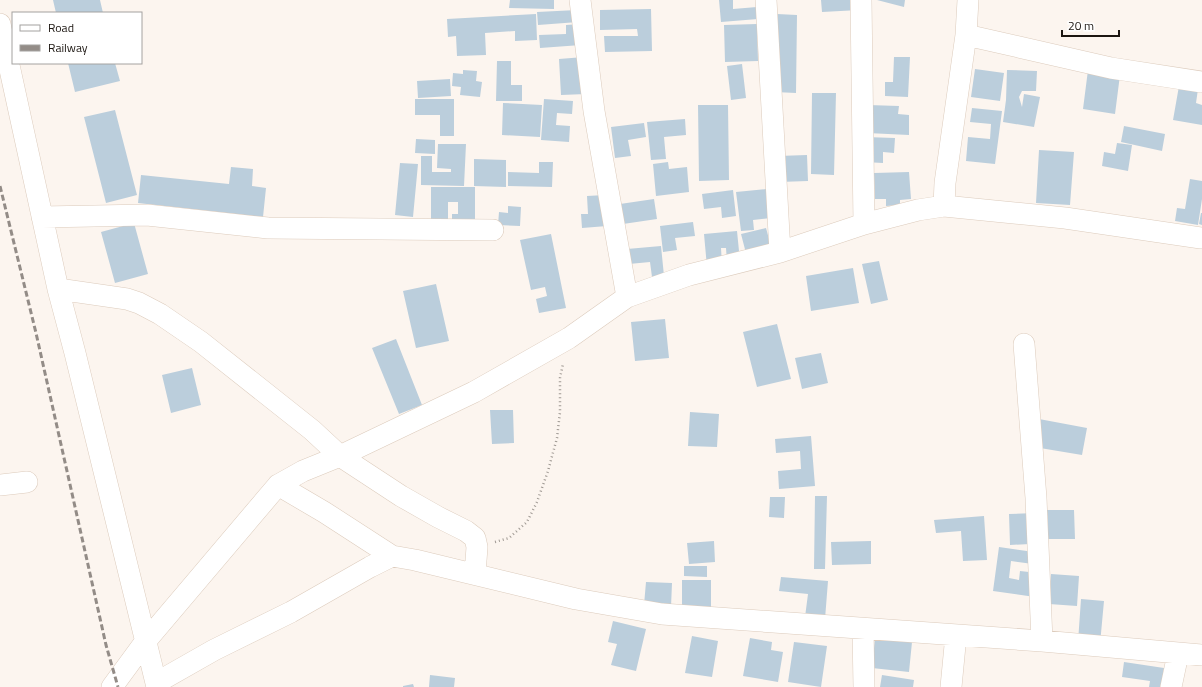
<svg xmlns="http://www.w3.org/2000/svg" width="1202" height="687" font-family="'Titillium Web',sans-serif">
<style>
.building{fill:#bbcedc}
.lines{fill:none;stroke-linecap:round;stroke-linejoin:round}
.minor-casing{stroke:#dccbbc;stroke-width:22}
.path{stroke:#9f9993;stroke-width:2.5;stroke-dasharray:1 3;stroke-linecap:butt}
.minor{stroke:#fff;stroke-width:21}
.rail{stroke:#938c87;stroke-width:3;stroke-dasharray:6 3;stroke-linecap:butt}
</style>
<rect width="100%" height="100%" fill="#fcf5ef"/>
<path class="building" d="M 53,0 L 100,0 L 103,13 L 56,13 Z
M 510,0 L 554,0 L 554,9 L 509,8 Z
M 719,0 L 733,0 L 733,9 L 757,7 L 758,19 L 721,22 Z
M 821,0 L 859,0 L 859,10 L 822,12 Z
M 877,0 L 905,0 L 904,7 Z
M 651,9 L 652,51 L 605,52 L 604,36 L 638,36 L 637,29 L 600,30 L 600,10 Z
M 577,10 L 578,22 L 538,25 L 537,12 Z
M 536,14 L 537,40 L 515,41 L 515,31 L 485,33 L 486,55 L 457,56 L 456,36 L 448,37 L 447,19 Z
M 777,14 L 797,15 L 796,93 L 775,92 Z
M 580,24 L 581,45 L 540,48 L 539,35 L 566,34 L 566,25 Z
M 757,24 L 758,61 L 725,62 L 724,25 Z
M 584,57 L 586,94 L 561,95 L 559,59 Z
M 894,57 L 910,57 L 908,97 L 885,96 L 885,82 L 893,82 Z
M 497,61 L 511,61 L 511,85 L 522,85 L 522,101 L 496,101 Z
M 68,63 L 115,63 L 120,81 L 75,92 Z
M 742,64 L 746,98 L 731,100 L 727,66 Z
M 975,69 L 1004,73 L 1000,101 L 971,97 Z
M 463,70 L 477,71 L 476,81 L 482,82 L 480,97 L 460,95 L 461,87 L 452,86 L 453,73 L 463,74 Z
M 1007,70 L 1037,71 L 1036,91 L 1022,91 L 1019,97 L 1022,107 L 1024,94 L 1040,97 L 1034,127 L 1003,122 L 1006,100 Z
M 1088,70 L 1120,75 L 1115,114 L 1083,109 Z
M 450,79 L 451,96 L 418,98 L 417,81 Z
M 1179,86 L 1198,89 L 1196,103 L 1202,105 L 1202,125 L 1173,120 Z
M 812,93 L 836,93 L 834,175 L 811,174 Z
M 415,99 L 454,99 L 454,136 L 440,136 L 440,115 L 415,115 Z
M 544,99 L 573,101 L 572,114 L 557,113 L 556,125 L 570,126 L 569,142 L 541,140 Z
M 503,103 L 542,105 L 540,137 L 502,135 Z
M 698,105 L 728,105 L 729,180 L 699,181 Z
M 868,105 L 899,106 L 898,114 L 909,115 L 909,135 L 867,133 Z
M 972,108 L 1002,111 L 995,164 L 966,161 L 968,137 L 990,139 L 991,124 L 970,122 Z
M 115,110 L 137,195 L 106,203 L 84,117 Z
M 685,119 L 686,135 L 664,137 L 666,159 L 651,160 L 647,122 Z
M 644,123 L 646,137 L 628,140 L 631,156 L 615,158 L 611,127 Z
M 1124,126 L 1165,134 L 1162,151 L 1121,142 Z
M 865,137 L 895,138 L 894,153 L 883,152 L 883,163 L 864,162 Z
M 416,139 L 435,140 L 435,154 L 415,153 Z
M 1117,143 L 1132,145 L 1128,171 L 1102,166 L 1104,152 L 1115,154 Z
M 438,144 L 466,144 L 464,186 L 421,185 L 421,156 L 432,156 L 432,172 L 451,172 L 451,169 L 437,168 Z
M 1039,150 L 1074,152 L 1070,205 L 1036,203 Z
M 807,155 L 808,181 L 779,182 L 778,156 Z
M 474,159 L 506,160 L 506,187 L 474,186 Z
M 539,162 L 553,162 L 552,187 L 508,186 L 508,172 L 539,173 Z
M 668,162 L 669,169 L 687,167 L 689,192 L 656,196 L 653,164 Z
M 400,163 L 418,164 L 413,217 L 395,215 Z
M 231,167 L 253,169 L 252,186 L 266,188 L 263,217 L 138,203 L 141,175 L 229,184 Z
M 909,172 L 911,199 L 900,200 L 900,205 L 886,206 L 886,199 L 875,199 L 874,173 Z
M 1190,179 L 1202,181 L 1202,199 L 1198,225 L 1175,221 L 1177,208 L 1185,209 Z
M 431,187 L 475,187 L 475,227 L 452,227 L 452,214 L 458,214 L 458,202 L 448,202 L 448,227 L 431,227 Z
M 767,189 L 771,218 L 753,220 L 754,230 L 741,231 L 736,192 Z
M 733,190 L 736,216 L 722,218 L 721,207 L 704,209 L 702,194 Z
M 605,195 L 607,226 L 582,228 L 581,214 L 588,214 L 587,196 Z
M 654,199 L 657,219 L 623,224 L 620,204 Z
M 508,206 L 521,207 L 520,226 L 498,225 L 499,212 L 508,213 Z
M 1201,213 L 1202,213 L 1202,225 L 1199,224 Z
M 693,222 L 695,236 L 675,238 L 677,250 L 663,252 L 660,226 Z
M 134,223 L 148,274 L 115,283 L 101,232 Z
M 766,228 L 772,250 L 747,257 L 741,234 Z
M 737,231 L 740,261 L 727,262 L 726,248 L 721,248 L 722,265 L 707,267 L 704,234 Z
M 551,234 L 566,308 L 539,313 L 536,299 L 547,296 L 545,287 L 531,290 L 520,240 Z
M 661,246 L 664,276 L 652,277 L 650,262 L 629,264 L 627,249 Z
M 879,261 L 888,300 L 871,304 L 862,264 Z
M 853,268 L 859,303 L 811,311 L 806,276 Z
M 436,284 L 449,341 L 416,348 L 403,291 Z
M 665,319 L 669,358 L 635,361 L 631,322 Z
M 777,324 L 791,379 L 757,387 L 743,332 Z
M 396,339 L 422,405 L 399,414 L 372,348 Z
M 821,353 L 828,383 L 802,389 L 795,358 Z
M 192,368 L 201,405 L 171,413 L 162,375 Z
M 490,410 L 513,410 L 514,443 L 492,444 Z
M 690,412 L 719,414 L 717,447 L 688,446 Z
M 1039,419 L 1087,428 L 1082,455 L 1034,447 Z
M 811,436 L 815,486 L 779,489 L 778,471 L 801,469 L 800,451 L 776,453 L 775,439 Z
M 815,496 L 827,496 L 825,569 L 814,569 Z
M 770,497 L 785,497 L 784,518 L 769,517 Z
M 1047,510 L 1074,510 L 1075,539 L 1048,539 Z
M 1036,513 L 1030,544 L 1010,545 L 1009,514 Z
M 984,516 L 987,560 L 963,561 L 961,531 L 936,533 L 934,520 Z
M 714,541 L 715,562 L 689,564 L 687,543 Z
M 871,541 L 871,564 L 832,565 L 831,542 Z
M 999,547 L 1034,552 L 1033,564 L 1011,561 L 1009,578 L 1019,580 L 1020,571 L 1038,573 L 1035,597 L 993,591 Z
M 684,566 L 707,566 L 707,577 L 684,576 Z
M 1051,574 L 1079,576 L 1077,606 L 1049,604 Z
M 781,577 L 828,581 L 825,619 L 805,617 L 808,594 L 779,591 Z
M 682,580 L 711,580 L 711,611 L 682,610 Z
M 646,582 L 672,583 L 671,607 L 644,605 Z
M 1081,599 L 1104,601 L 1100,644 L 1078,642 Z
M 613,621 L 646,629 L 636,671 L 611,665 L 617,644 L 608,642 Z
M 692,636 L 718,641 L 712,677 L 685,673 Z
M 750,638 L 772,642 L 771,650 L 783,652 L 778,682 L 743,676 Z
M 875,638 L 912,642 L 909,672 L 872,668 Z
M 794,642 L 827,646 L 821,687 L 788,682 Z
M 1124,662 L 1164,668 L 1161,687 L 1149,687 L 1150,681 L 1122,677 Z
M 430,675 L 455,678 L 454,687 L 429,687 Z
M 882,675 L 914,680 L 913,687 L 880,687 Z
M 413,684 L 414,687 L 403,687 L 403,686 Z"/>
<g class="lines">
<g class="minor-casing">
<path id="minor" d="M 580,0 L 594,111 L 627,297
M 766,0 L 780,252
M 861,0 L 864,224
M 968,0 L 966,35 L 1111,68 L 1202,82
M 0,24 L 58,289 L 75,353 L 157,687
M 944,206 L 1065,218 L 1201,238
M 42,217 L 147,215 L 268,228 L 493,230
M 58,289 L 127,299 L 139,303 L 160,314 L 201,342 L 312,430 L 340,456 L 401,496 L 438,517 L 466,531 L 475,538 L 477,547 L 475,574
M 1024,344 L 1036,498 L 1042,641
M 0,485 L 27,482
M 278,485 L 324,512 L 392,556
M 863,629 L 864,687
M 156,683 L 214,650 L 291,612 L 370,567 L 392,556 L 415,560 L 576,599 L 662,614 L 1042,641 L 1202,655
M 112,687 L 145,642 L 278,485 L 303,471 L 340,456 L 474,392 L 569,338 L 627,297 L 689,275 L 780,252 L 864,224 L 918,210 L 944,206 L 945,183 L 966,35
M 951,687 L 956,635
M 1171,687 L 1178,654"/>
</g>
<path class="path" d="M 495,542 L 509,538 L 527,522 L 537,502 L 548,471 L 557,438 L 560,412 L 560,378 L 563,364"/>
<use href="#minor" class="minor"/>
<path class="rail" d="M 0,186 L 36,333 L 106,645 L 118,687"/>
</g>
<rect x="12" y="12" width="130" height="52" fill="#ffffff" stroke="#a4a2a0"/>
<rect x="20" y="25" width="20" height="6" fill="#ffffff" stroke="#a4a2a0"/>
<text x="48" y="32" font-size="12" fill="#1c1611">Road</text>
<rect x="20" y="45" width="20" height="6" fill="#938c87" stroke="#a4a2a0"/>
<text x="48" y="52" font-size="12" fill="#1c1611">Railway</text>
<path d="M1062 30v6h57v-6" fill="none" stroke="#1c1611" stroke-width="2"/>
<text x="1068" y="30" font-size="12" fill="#1c1611" stroke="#ffffff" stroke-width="3" paint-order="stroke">20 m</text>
</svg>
